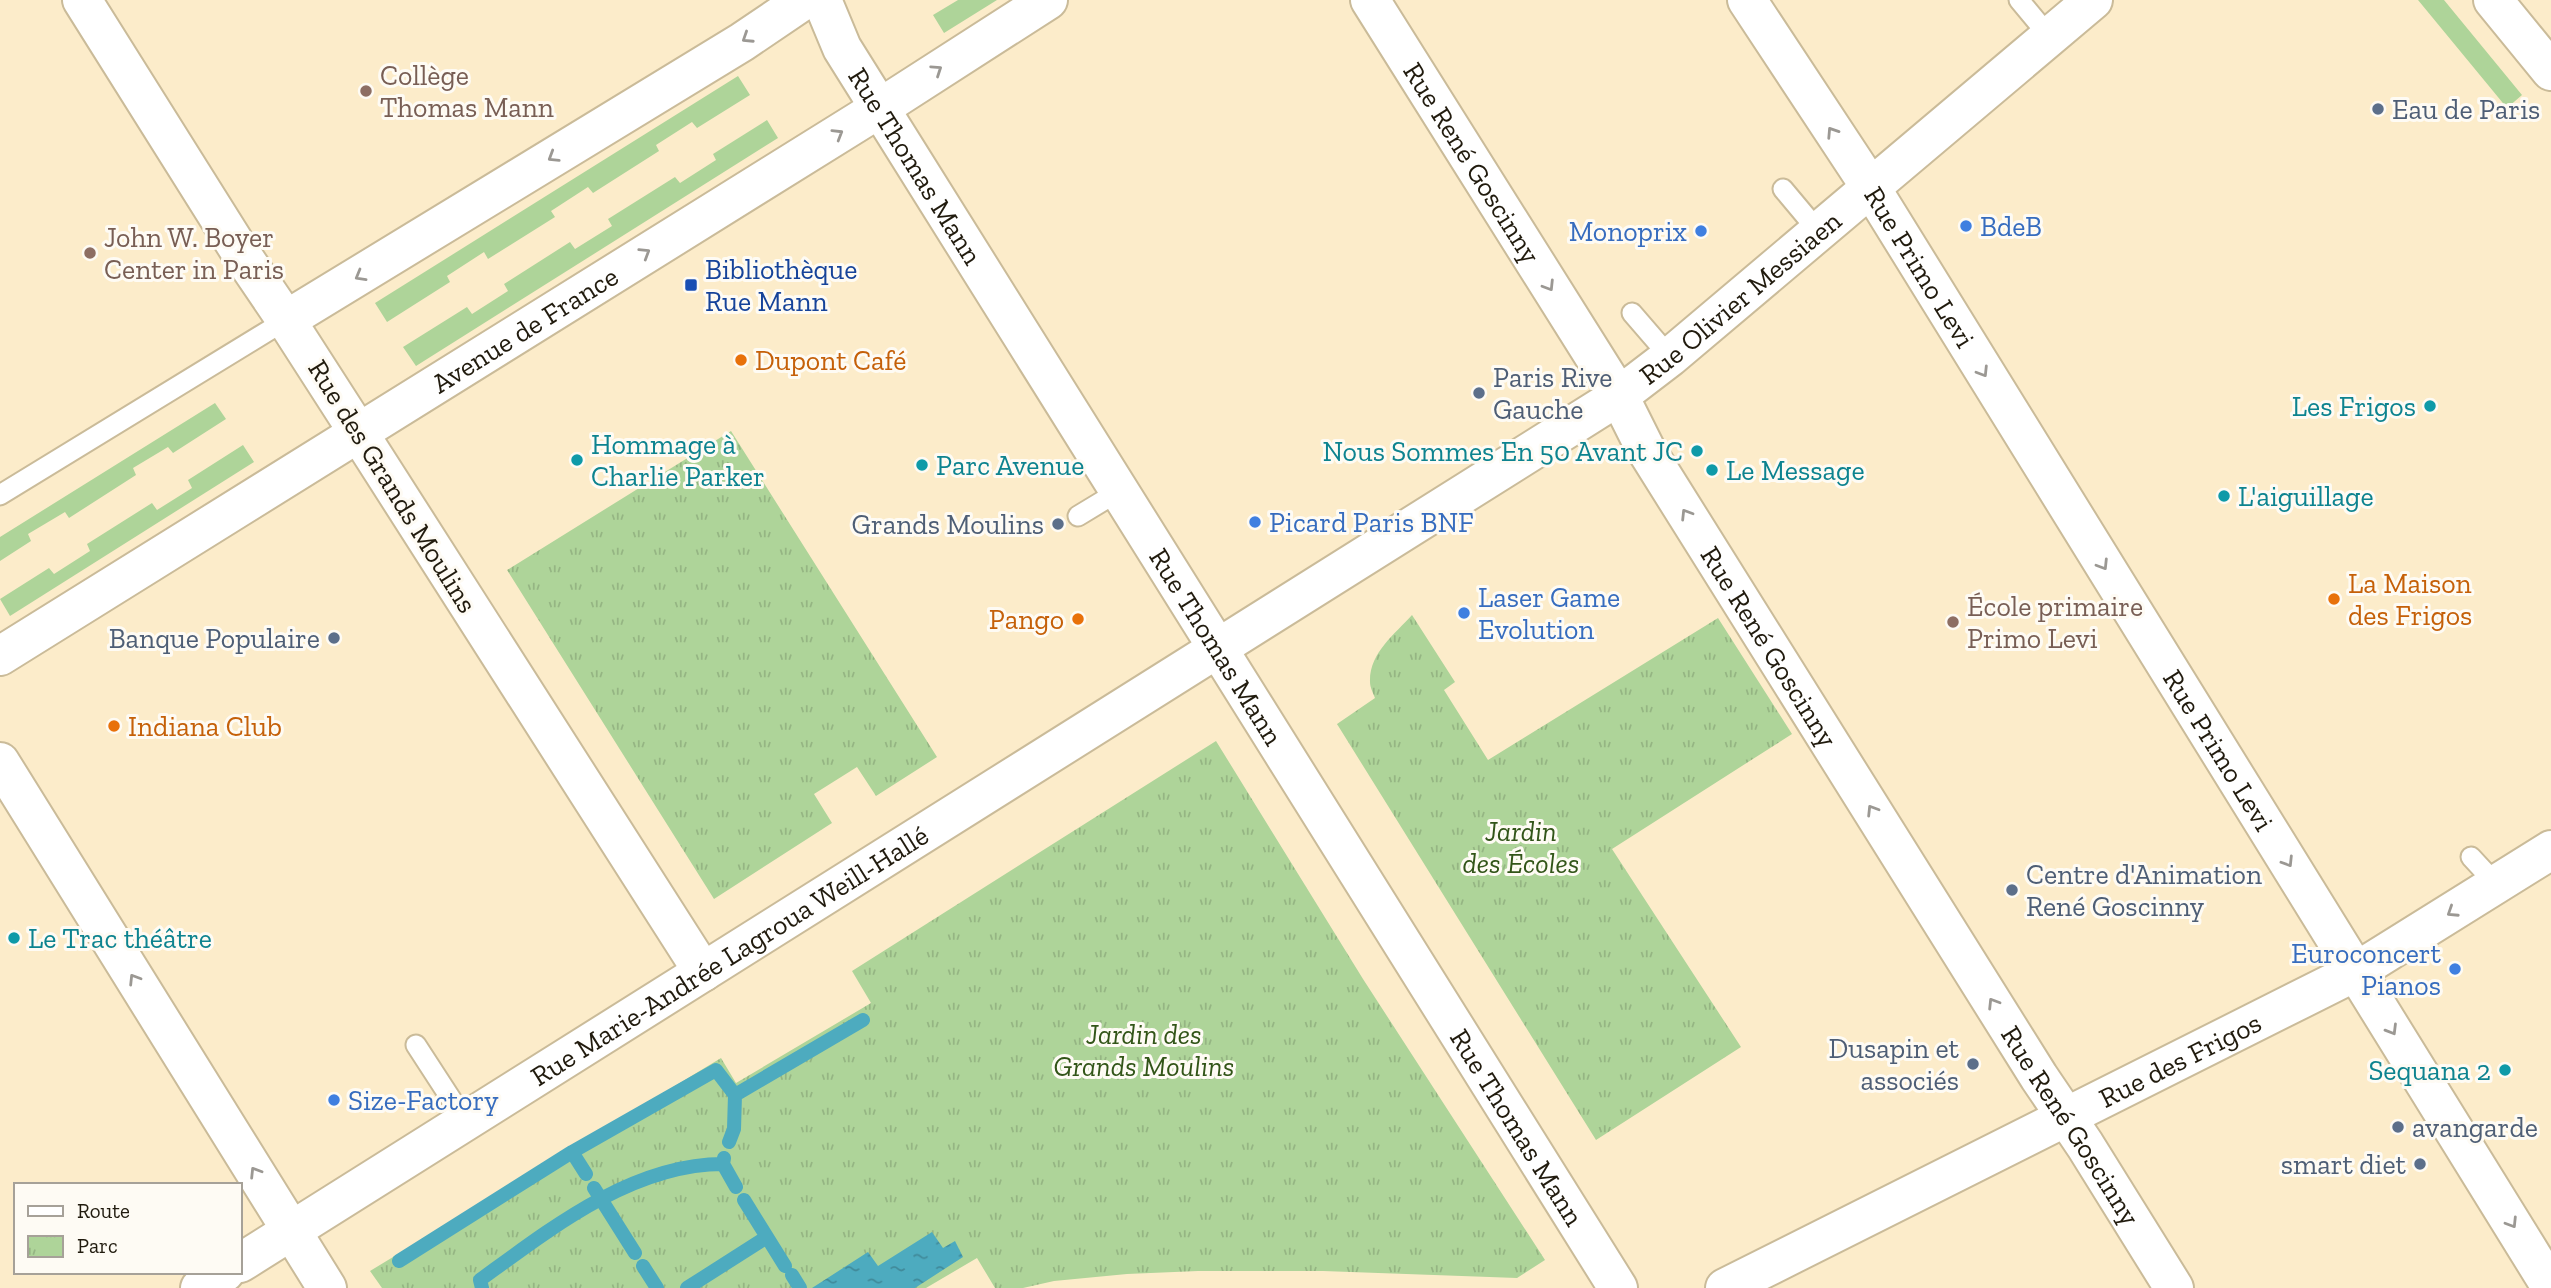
<svg xmlns="http://www.w3.org/2000/svg" width="2551" height="1288" font-family="'Zilla Slab',serif">
<style>
.green{fill:#aed499}
.park{fill:url(#park-tufts)}
.water{fill:url(#water-ripples)}
.lines{fill:none;stroke-linecap:round;stroke-linejoin:round}
.stream{stroke:#4dabbf;stroke-width:14}
.lane-casing{stroke:#cabb99;stroke-width:23}
.street-casing{stroke:#cabb99;stroke-width:42}
.secondary-casing{stroke:#cabb99;stroke-width:42}
.lane{stroke:#fff;stroke-width:19}
.street{stroke:#fff;stroke-width:38}
.secondary{stroke:#fff;stroke-width:38}
.oneway{stroke:#9b9893}
.education-dot{fill:#8d6e63;stroke:#fefbf4;stroke-width:2.5}
.service-dot{fill:#5c6f8a;stroke:#fefbf4;stroke-width:2.5}
.shop-dot{fill:#3f7fe0;stroke:#fefbf4;stroke-width:2.5}
.transit-dot{fill:#1a4fb4;stroke:#fefbf4;stroke-width:2.5}
.food-dot{fill:#e8710a;stroke:#fefbf4;stroke-width:2.5}
.culture-dot{fill:#0f9aa8;stroke:#fefbf4;stroke-width:2.5}
.labels{text-anchor:middle;stroke-width:6;stroke-linejoin:round;paint-order:stroke}
.education-label{font-size:28px;fill:#785e54;stroke:#fefbf4;text-anchor:start}
.service-label{font-size:28px;fill:#4e5e75;stroke:#fefbf4;text-anchor:start}
.street-label{font-size:28px;fill:#211b0e;stroke:#fefbf4}
.shop-label{font-size:28px;fill:#366cbe;stroke:#fefbf4;text-anchor:start}
.transit-label{font-size:28px;fill:#164399;stroke:#fefbf4;text-anchor:start}
.food-label{font-size:28px;fill:#c56008;stroke:#fefbf4;text-anchor:start}
.culture-label{font-size:28px;fill:#0d838f;stroke:#fefbf4;text-anchor:start}
.park-label{font-size:28px;font-style:italic;fill:#325518;stroke:#fefbf4}
</style>
<defs>
<pattern id="park-tufts" width="24" height="20" patternUnits="userSpaceOnUse" patternTransform="scale(1.75)"><rect width="24" height="20" fill="#aed499"/><path d="M3 7l-1-3M5 7V3M7 7l1-3M15 17l-1-3M17 17v-4M19 17l1-3" fill="none" stroke="#95b583"/></pattern>
<pattern id="water-ripples" width="26" height="14" patternUnits="userSpaceOnUse" patternTransform="scale(1.75)"><rect width="26" height="14" fill="#4dabbf"/><path d="M2 4q2-2 4 0t4 0M15 11q2-2 4 0t4 0" fill="none" stroke="#408a9a"/></pattern>
</defs>
<rect width="100%" height="100%" fill="#fcecca"/>
<path class="green" d="M 958,0 L 997,0 L 944,33 L 933,15 Z
M 2418,0 L 2444,0 L 2522,95 L 2507,108 Z
M 738,76 L 750,95 L 697,128 L 692,122 L 656,145 L 659,151 L 593,193 L 588,187 L 551,211 L 555,217 L 488,259 L 484,252 L 447,276 L 450,282 L 387,322 L 375,303 Z
M 767,120 L 778,138 L 416,366 L 403,347 L 467,307 L 472,314 L 508,291 L 504,284 L 570,242 L 575,249 L 612,226 L 608,219 L 675,177 L 680,183 L 716,160 L 713,154 Z
M 215,403 L 226,419 L 173,453 L 168,447 L 133,468 L 136,475 L 69,518 L 65,512 L 28,534 L 31,541 L 0,561 L 0,537 Z
M 243,445 L 254,462 L 10,616 L 0,599 L 49,568 L 54,574 L 90,551 L 87,544 L 152,503 L 157,510 L 192,488 L 188,480 Z"/>
<path class="park" d="M 731,431 L 937,757 L 876,796 L 857,767 L 814,794 L 832,823 L 714,899 L 507,570 Z
M 1412,615 L 1455,682 L 1444,690 L 1488,760 L 1718,618 L 1792,734 L 1612,849 L 1741,1047 L 1596,1140 L 1337,724 L 1375,698 C 1373,693 1370,687 1370,682 C 1369,653 1395,634 1412,615 Z
M 1216,741 L 1363,979 L 1545,1260 L 1517,1278 L 1323,1271 L 1198,1271 L 1127,1274 L 1054,1281 L 1023,1288 L 995,1288 L 977,1258 L 926,1288 L 382,1288 L 370,1271 L 721,1058 L 736,1083 L 871,1003 L 852,971 Z"/>
<path class="water" d="M 932,1232 L 943,1248 L 955,1241 L 963,1257 L 915,1288 L 812,1288 L 868,1252 L 878,1266 Z"/>
<g class="lines">
<path class="stream" d="M 729,1142 L 734,1129 L 735,1095 L 863,1020
M 572,1152 L 586,1174
M 724,1158 L 723,1164 L 736,1187
M 594,1188 L 635,1253
M 744,1200 L 785,1266
M 399,1261 L 572,1152 L 716,1070 L 735,1095
M 643,1266 L 657,1288
M 792,1275 L 800,1288
M 482,1288 L 480,1280 C 550,1229 632,1164 723,1164
M 687,1288 L 767,1237"/>
<g class="lane-casing">
<path id="lane" d="M 2019,0 L 2049,36
M 1783,189 L 1819,232
M 1632,313 L 1670,357
M 0,495 L 286,320
M 1078,516 L 1121,490
M 2471,857 L 2496,884
M 416,1045 L 466,1122"/>
</g>
<g class="street-casing">
<g id="street">
<path d="M 82,0 L 246,261 L 286,320"/>
<path id="s1" d="M 822,0 L 842,48 L 1618,1288"/>
<path id="s2" d="M 1370,0 L 1619,396 L 1645,448 L 2039,1077 L 2085,1145 L 2174,1288"/>
<path id="s3" d="M 1747,0 L 1871,188 L 2551,1287"/>
<path d="M 358,432 L 703,972"/>
<path d="M 0,762 L 327,1288"/>
<path id="s4" d="M 240,1263 L 1619,396 L 1670,357 L 2093,0"/>
<path d="M 200,1288 L 225,1272"/>
<path id="s5" d="M 1725,1288 L 2357,971 L 2551,850"/>
</g>
</g>
<g class="secondary-casing">
<g id="secondary">
<path d="M 2493,0 L 2551,71"/>
<path d="M 358,432 L 286,320 L 742,42 L 804,0"/>
<path id="s6" d="M 0,656 L 880,108 L 1048,0"/>
</g>
</g>
<use href="#lane" class="lane"/>
<use href="#street" class="street"/>
<use href="#secondary" class="secondary"/>
</g>
<defs><path id="oneway-chevron" d="M-2-3.5L2.5 0L-2 3.5" fill="none" stroke-width="1.6" stroke-linecap="round" stroke-linejoin="round" transform="scale(1.75)"/></defs>
<g class="oneway">
<use href="#oneway-chevron" transform="translate(747 38) rotate(147)"/>
<use href="#oneway-chevron" transform="translate(937 70) rotate(-34)"/>
<use href="#oneway-chevron" transform="translate(1832 132) rotate(-123)"/>
<use href="#oneway-chevron" transform="translate(838 134) rotate(-31)"/>
<use href="#oneway-chevron" transform="translate(553 157) rotate(148)"/>
<use href="#oneway-chevron" transform="translate(645 253) rotate(-32)"/>
<use href="#oneway-chevron" transform="translate(360 276) rotate(150)"/>
<use href="#oneway-chevron" transform="translate(1549 286) rotate(58)"/>
<use href="#oneway-chevron" transform="translate(1983 372) rotate(58)"/>
<use href="#oneway-chevron" transform="translate(1686 514) rotate(-122)"/>
<use href="#oneway-chevron" transform="translate(2103 565) rotate(58)"/>
<use href="#oneway-chevron" transform="translate(1872 810) rotate(-122)"/>
<use href="#oneway-chevron" transform="translate(2288 862) rotate(58)"/>
<use href="#oneway-chevron" transform="translate(2452 912) rotate(147)"/>
<use href="#oneway-chevron" transform="translate(134 979) rotate(-122)"/>
<use href="#oneway-chevron" transform="translate(1993 1003) rotate(-122)"/>
<use href="#oneway-chevron" transform="translate(2392 1030) rotate(59)"/>
<use href="#oneway-chevron" transform="translate(255 1172) rotate(-122)"/>
<use href="#oneway-chevron" transform="translate(2512 1223) rotate(58)"/>
</g>
<g class="education-dot">
<circle cx="366" cy="91" r="7"/>
<circle cx="90" cy="253" r="7"/>
<circle cx="1953" cy="622" r="7"/>
</g>
<g class="service-dot">
<circle cx="2378" cy="109" r="7"/>
<circle cx="1479" cy="393" r="7"/>
<circle cx="1058" cy="524" r="7"/>
<circle cx="334" cy="638" r="7"/>
<circle cx="2012" cy="890" r="7"/>
<circle cx="1973" cy="1064" r="7"/>
<circle cx="2398" cy="1127" r="7"/>
<circle cx="2420" cy="1164" r="7"/>
</g>
<g class="shop-dot">
<circle cx="1966" cy="226" r="7"/>
<circle cx="1701" cy="231" r="7"/>
<circle cx="1255" cy="522" r="7"/>
<circle cx="1464" cy="613" r="7"/>
<circle cx="2455" cy="969" r="7"/>
<circle cx="334" cy="1100" r="7"/>
</g>
<rect class="transit-dot" x="684" y="278" width="14" height="14" rx="3.5"/>
<g class="food-dot">
<circle cx="741" cy="360" r="7"/>
<circle cx="2334" cy="599" r="7"/>
<circle cx="1078" cy="619" r="7"/>
<circle cx="114" cy="726" r="7"/>
</g>
<g class="culture-dot">
<circle cx="2430" cy="406" r="7"/>
<circle cx="1697" cy="451" r="7"/>
<circle cx="577" cy="460" r="7"/>
<circle cx="922" cy="465" r="7"/>
<circle cx="1712" cy="470" r="7"/>
<circle cx="2224" cy="496" r="7"/>
<circle cx="14" cy="938" r="7"/>
<circle cx="2505" cy="1070" r="7"/>
</g>
<g class="labels">
<g class="education-label">
<text x="380" y="85">Collège<tspan x="380" dy="32">Thomas Mann</tspan></text>
<text x="104" y="247">John W. Boyer<tspan x="104" dy="32">Center in Paris</tspan></text>
<text x="1967" y="616">École primaire<tspan x="1967" dy="32">Primo Levi</tspan></text>
</g>
<g class="service-label">
<text x="2392" y="119">Eau de Paris</text>
<text x="1493" y="387">Paris Rive<tspan x="1493" dy="32">Gauche</tspan></text>
<text x="1044" y="534" text-anchor="end">Grands Moulins</text>
<text x="320" y="648" text-anchor="end">Banque Populaire</text>
<text x="2026" y="884">Centre d'Animation<tspan x="2026" dy="32">René Goscinny</tspan></text>
<text x="1959" y="1058" text-anchor="end">Dusapin et<tspan x="1959" dy="32">associés</tspan></text>
<text x="2412" y="1137">avangarde</text>
<text x="2406" y="1174" text-anchor="end">smart diet</text>
</g>
<g class="street-label">
<text dy="10" stroke="none"><textPath href="#s2" startOffset="192">Rue René Goscinny</textPath></text>
<text dy="10" stroke="none"><textPath href="#s1" startOffset="191">Rue Thomas Mann</textPath></text>
<text dy="10" stroke="none"><textPath href="#s3" startOffset="318">Rue Primo Levi</textPath></text>
<text dy="10" stroke="none"><textPath href="#s4" startOffset="1785">Rue Olivier Messiaen</textPath></text>
<text dy="10" stroke="none"><textPath href="#s6" startOffset="618">Avenue de France</textPath></text>
<text transform="translate(393 486) rotate(58)" y="10">Rue des Grands Moulins</text>
<text dy="10" stroke="none"><textPath href="#s1" startOffset="758">Rue Thomas Mann</textPath></text>
<text dy="10" stroke="none"><textPath href="#s2" startOffset="760">Rue René Goscinny</textPath></text>
<text dy="10" stroke="none"><textPath href="#s3" startOffset="886">Rue Primo Levi</textPath></text>
<text dy="10" stroke="none"><textPath href="#s4" startOffset="578">Rue Marie-Andrée Lagroua Weill-Hallé</textPath></text>
<text dy="10" stroke="none"><textPath href="#s5" startOffset="509">Rue des Frigos</textPath></text>
<text dy="10" stroke="none"><textPath href="#s2" startOffset="1326">Rue René Goscinny</textPath></text>
<text dy="10" stroke="none"><textPath href="#s1" startOffset="1325">Rue Thomas Mann</textPath></text>
</g>
<g class="shop-label">
<text x="1980" y="236">BdeB</text>
<text x="1687" y="241" text-anchor="end">Monoprix</text>
<text x="1269" y="532">Picard Paris BNF</text>
<text x="1478" y="607">Laser Game<tspan x="1478" dy="32">Evolution</tspan></text>
<text x="2441" y="963" text-anchor="end">Euroconcert<tspan x="2441" dy="32">Pianos</tspan></text>
<text x="348" y="1110">Size-Factory</text>
</g>
<g class="transit-label">
<text x="705" y="279">Bibliothèque<tspan x="705" dy="32">Rue Mann</tspan></text>
</g>
<g class="food-label">
<text x="755" y="370">Dupont Café</text>
<text x="2348" y="593">La Maison<tspan x="2348" dy="32">des Frigos</tspan></text>
<text x="1064" y="629" text-anchor="end">Pango</text>
<text x="128" y="736">Indiana Club</text>
</g>
<g class="culture-label">
<text x="2416" y="416" text-anchor="end">Les Frigos</text>
<text x="591" y="454">Hommage à<tspan x="591" dy="32">Charlie Parker</tspan></text>
<text x="1683" y="461" text-anchor="end">Nous Sommes En 50 Avant JC</text>
<text x="936" y="475">Parc Avenue</text>
<text x="1726" y="480">Le Message</text>
<text x="2238" y="506">L'aiguillage</text>
<text x="28" y="948">Le Trac théâtre</text>
<text x="2491" y="1080" text-anchor="end">Sequana 2</text>
</g>
<g class="park-label">
<text x="1521" y="841">Jardin<tspan x="1521" dy="32">des Écoles</tspan></text>
<text x="1144" y="1044">Jardin des<tspan x="1144" dy="32">Grands Moulins</tspan></text>
</g>
</g>
<rect x="14" y="1183" width="228" height="91" fill="#fefbf4" stroke="#a6a198" stroke-width="2"/>
<rect x="28" y="1206" width="35" height="10" fill="#ffffff" stroke="#a6a198" stroke-width="2"/>
<text x="77" y="1218" font-size="21" fill="#211b0e">Route</text>
<rect x="28" y="1236" width="35" height="21" fill="url(#park-tufts)" stroke="#a6a198" stroke-width="2"/>
<text x="77" y="1253" font-size="21" fill="#211b0e">Parc</text>
</svg>
